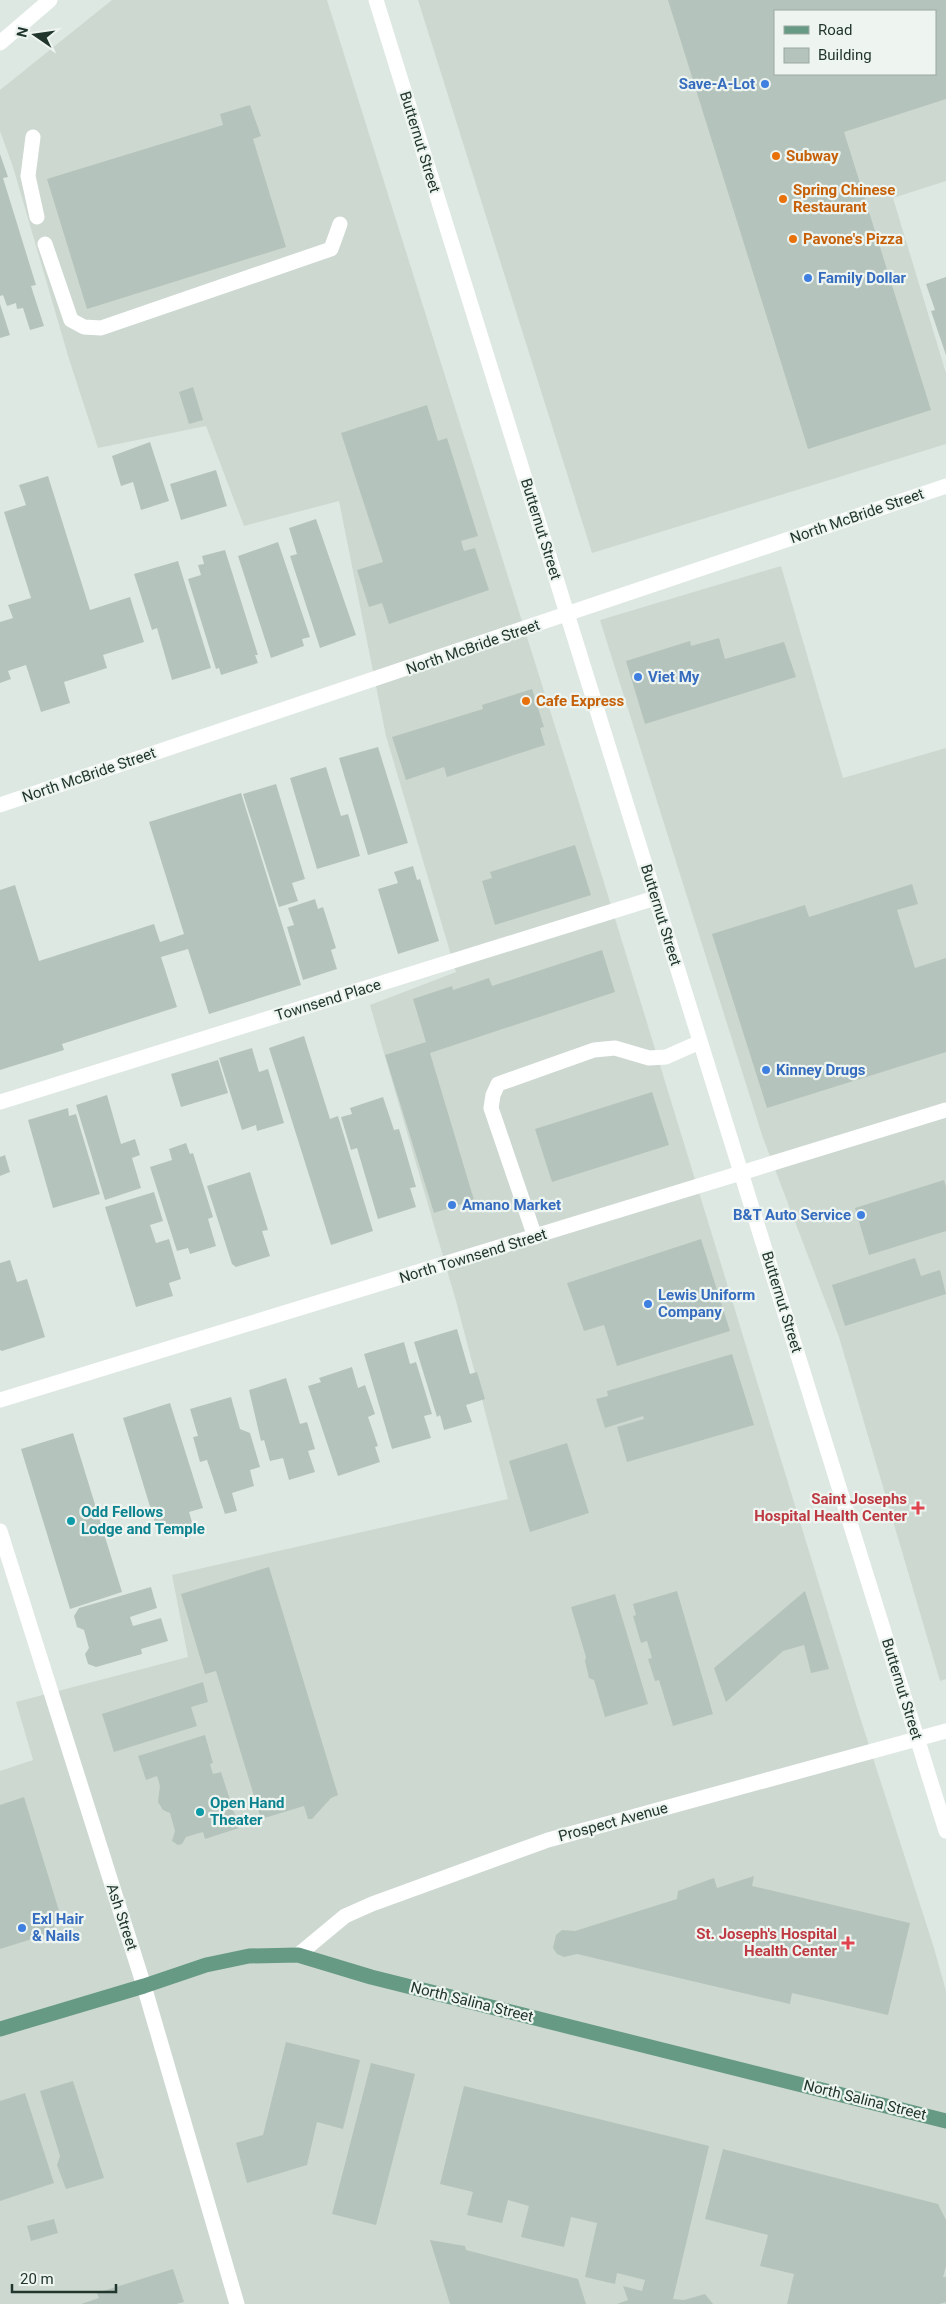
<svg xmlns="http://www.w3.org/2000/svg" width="946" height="2304" font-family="Roboto,sans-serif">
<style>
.built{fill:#cdd8d1;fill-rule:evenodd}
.building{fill:#b4c3bb;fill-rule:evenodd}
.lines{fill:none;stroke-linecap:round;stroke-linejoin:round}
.lane{stroke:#fff;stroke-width:15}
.street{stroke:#fff;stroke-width:15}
.secondary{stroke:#fff;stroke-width:15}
.primary{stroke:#669a84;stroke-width:15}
.shop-dot{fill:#3f7fe0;stroke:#eef5f1;stroke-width:2}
.food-dot{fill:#e8710a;stroke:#eef5f1;stroke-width:2}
.health-dot{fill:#e0444e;stroke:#eef5f1;stroke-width:2}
.culture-dot{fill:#0f9aa8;stroke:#eef5f1;stroke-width:2}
.labels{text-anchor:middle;stroke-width:4.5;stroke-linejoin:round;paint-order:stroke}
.shop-label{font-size:15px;font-weight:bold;fill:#366cbe;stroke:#eef5f1;text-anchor:start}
.street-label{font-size:15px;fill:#21362d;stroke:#eef5f1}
.food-label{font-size:15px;font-weight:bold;fill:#c56008;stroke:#eef5f1;text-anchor:start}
.health-label{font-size:15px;font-weight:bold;fill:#be3a42;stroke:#eef5f1;text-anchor:end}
.culture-label{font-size:15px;font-weight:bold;fill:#0d838f;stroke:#eef5f1;text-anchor:start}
</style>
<rect width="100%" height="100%" fill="#dee8e2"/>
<path class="built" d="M 112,0 L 327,0 L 602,876 L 858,1711 L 934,1948 L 946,1991 L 946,2304 L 0,2304 L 0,1771 L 33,1760 L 16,1702 L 188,1657 L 172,1575 L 508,1499 L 456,1301 L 370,1005 L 456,972 L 386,736 L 339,501 L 244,526 L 206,426 L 98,448 L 69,359 L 13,167 L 0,131 L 0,90 Z
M 418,0 L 946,0 L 946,181 L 893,198 L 946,373 L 946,444 L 592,553 ZM 775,11 L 935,11 L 935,74 L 775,74 Z
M 781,566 L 843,778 L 946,748 L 946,1679 L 940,1681 L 839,1337 L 763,1138 L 600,620 Z"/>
<path class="building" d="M 668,0 L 946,0 L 946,99 L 844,132 L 931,410 L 808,449 ZM 775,11 L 935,11 L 935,74 L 775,74 Z
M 250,105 L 261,136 L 253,139 L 286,247 L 87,309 L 47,179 L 223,125 L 220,114 Z
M 0,154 L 8,177 L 3,178 L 36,285 L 31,286 L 44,326 L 30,330 L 23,308 L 17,309 L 16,303 L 7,306 L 3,295 L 0,296 Z
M 946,277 L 946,355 L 931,311 L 935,310 L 926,284 Z
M 0,304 L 10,335 L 0,338 Z
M 193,387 L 203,420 L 189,424 L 179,392 Z
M 427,405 L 438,441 L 447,438 L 478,536 L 461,541 L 464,551 L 475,548 L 489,590 L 389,624 L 382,603 L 369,607 L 357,570 L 383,562 L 341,433 Z
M 150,442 L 169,501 L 141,510 L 133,482 L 121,486 L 112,456 Z
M 216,470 L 227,506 L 181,520 L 170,484 Z
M 48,476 L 90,610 L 130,597 L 144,642 L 103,655 L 107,668 L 64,682 L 70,703 L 41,712 L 26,665 L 8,671 L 11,679 L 0,683 L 0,622 L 13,618 L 8,605 L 31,598 L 4,512 L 26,505 L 19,485 Z
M 316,519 L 356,635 L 320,648 L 290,556 L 297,554 L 289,528 Z
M 278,542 L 310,637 L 302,639 L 304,646 L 271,658 L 238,556 Z
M 225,550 L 258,655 L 255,655 L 258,663 L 221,675 L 219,668 L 216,669 L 188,579 L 201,575 L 198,565 L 204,564 L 202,556 Z
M 178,561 L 211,668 L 172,680 L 157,628 L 152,630 L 134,574 Z
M 719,638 L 725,659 L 784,642 L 796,677 L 645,724 L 626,661 L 690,641 L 691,646 Z
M 532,689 L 544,727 L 540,728 L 545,745 L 447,777 L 444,767 L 406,780 L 392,737 L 483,709 L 482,705 Z
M 378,747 L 408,843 L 368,855 L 339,758 Z
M 326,767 L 341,816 L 348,814 L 360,856 L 317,869 L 290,778 Z
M 276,784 L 305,879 L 292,883 L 298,901 L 279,907 L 243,794 Z
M 241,793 L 301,985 L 209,1014 L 188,949 L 161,957 L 177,1007 L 62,1044 L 64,1050 L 0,1070 L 0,890 L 15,885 L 39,961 L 154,924 L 160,942 L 184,934 L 149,822 Z
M 575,845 L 591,895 L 495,925 L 482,881 L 492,878 L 490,872 Z
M 413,866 L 417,880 L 420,879 L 439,941 L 398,954 L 378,889 L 398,883 L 394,872 Z
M 912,884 L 918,904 L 897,910 L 915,968 L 946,958 L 946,1052 L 767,1108 L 712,934 L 805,905 L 809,917 Z
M 315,899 L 318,909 L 323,907 L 336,948 L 331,950 L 337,969 L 303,980 L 287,927 L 294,925 L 288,908 Z
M 602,950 L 615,992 L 430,1053 L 474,1200 L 434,1213 L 385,1055 L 426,1042 L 413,999 L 452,986 L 453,990 L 489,978 L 492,986 Z
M 304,1036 L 330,1119 L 338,1116 L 373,1231 L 331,1245 L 269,1048 Z
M 252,1048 L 259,1072 L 268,1069 L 284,1123 L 257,1131 L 256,1125 L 242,1130 L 219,1058 Z
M 218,1060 L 228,1093 L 181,1107 L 171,1074 Z
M 652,1092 L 669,1145 L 552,1182 L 535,1129 Z
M 107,1095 L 121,1144 L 135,1139 L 140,1155 L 132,1158 L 141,1188 L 105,1200 L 76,1105 Z
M 383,1097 L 394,1130 L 399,1129 L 416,1187 L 410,1188 L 416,1207 L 378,1219 L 357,1148 L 351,1150 L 341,1117 L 352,1114 L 350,1108 Z
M 68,1108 L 69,1116 L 76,1114 L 100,1194 L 53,1208 L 28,1120 Z
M 186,1143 L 190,1154 L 193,1153 L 213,1217 L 208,1219 L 216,1246 L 190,1254 L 188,1248 L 177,1251 L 150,1167 L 172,1160 L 169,1149 Z
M 5,1155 L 10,1172 L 0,1176 L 0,1157 Z
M 250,1172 L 268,1230 L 262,1231 L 270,1256 L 236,1267 L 232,1264 L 207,1186 Z
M 944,1180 L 946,1187 L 946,1231 L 869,1255 L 855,1208 Z
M 154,1192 L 163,1221 L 150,1225 L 156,1243 L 169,1239 L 181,1279 L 169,1283 L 173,1296 L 136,1307 L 105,1207 Z
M 701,1239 L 730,1331 L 617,1366 L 604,1325 L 584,1331 L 567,1283 Z
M 915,1258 L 921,1276 L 940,1270 L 946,1294 L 845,1326 L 832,1285 Z
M 10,1260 L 17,1282 L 27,1279 L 45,1337 L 2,1351 L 0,1350 L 0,1263 Z
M 457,1329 L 470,1374 L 477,1372 L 485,1399 L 466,1405 L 472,1422 L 444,1430 L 440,1415 L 437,1417 L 414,1342 Z
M 404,1342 L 410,1364 L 416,1362 L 432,1414 L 424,1416 L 431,1438 L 392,1449 L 364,1354 Z
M 732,1354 L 754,1425 L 627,1462 L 617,1427 L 644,1419 L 643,1416 L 605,1428 L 596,1399 L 608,1396 L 607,1391 Z
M 352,1367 L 358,1388 L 365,1385 L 375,1414 L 368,1417 L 378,1446 L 375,1447 L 380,1462 L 338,1476 L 308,1386 L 321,1382 L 319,1378 Z
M 286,1378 L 300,1424 L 307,1422 L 315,1449 L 308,1451 L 315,1472 L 289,1480 L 283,1458 L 270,1461 L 264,1440 L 261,1441 L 249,1390 Z
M 231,1397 L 240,1429 L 250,1433 L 260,1467 L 250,1470 L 254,1486 L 232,1493 L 237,1511 L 225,1514 L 207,1460 L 200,1462 L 193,1437 L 198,1436 L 190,1409 Z
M 170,1403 L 203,1508 L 189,1512 L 193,1525 L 159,1536 L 123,1418 Z
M 73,1433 L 122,1592 L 70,1609 L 21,1449 Z
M 567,1443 L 589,1513 L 530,1532 L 509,1461 Z
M 269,1567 L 338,1795 L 331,1798 L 312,1819 L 308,1819 L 304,1806 L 261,1819 L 216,1671 L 205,1674 L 181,1594 Z
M 151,1587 L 157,1608 L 130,1617 L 133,1626 L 161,1618 L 168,1641 L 141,1649 L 142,1654 L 96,1667 L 88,1664 L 85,1654 L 89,1648 L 84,1630 L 77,1627 L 74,1616 L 79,1608 Z
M 677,1591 L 713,1714 L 673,1726 L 659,1680 L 655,1681 L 648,1659 L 652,1658 L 647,1641 L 641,1643 L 633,1616 L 636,1615 L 633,1604 Z
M 805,1591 L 829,1669 L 811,1673 L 804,1645 L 783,1651 L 726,1702 L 714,1668 Z
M 615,1594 L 648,1704 L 605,1717 L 594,1680 L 589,1678 L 585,1661 L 586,1657 L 571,1607 Z
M 203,1682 L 208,1702 L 191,1707 L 197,1726 L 114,1752 L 102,1714 Z
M 205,1735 L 213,1763 L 210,1764 L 213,1774 L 221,1772 L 239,1828 L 205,1839 L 203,1832 L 186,1837 L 182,1844 L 178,1845 L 172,1841 L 175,1831 L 170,1813 L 163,1810 L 158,1802 L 160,1786 L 157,1776 L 146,1780 L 138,1756 Z
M 24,1797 L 60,1914 L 51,1933 L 0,1949 L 0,1805 Z
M 754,1876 L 752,1886 L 910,1923 L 888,2015 L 792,1993 L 790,2004 L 577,1954 L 564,1957 L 557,1954 L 553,1948 L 556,1935 L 562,1930 L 575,1931 L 677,1899 L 678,1891 L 714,1878 L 717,1888 Z
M 286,2042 L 360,2060 L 343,2129 L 317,2122 L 307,2165 L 247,2183 L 236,2143 L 263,2135 Z
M 371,2063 L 415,2074 L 376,2225 L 332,2214 Z
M 73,2081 L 104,2178 L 66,2189 L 57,2165 L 60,2156 L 40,2091 Z
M 464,2086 L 709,2146 L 673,2299 L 684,2300 L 705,2294 L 713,2304 L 617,2304 L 628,2300 L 623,2286 L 642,2291 L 645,2280 L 617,2273 L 615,2284 L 585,2277 L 597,2223 L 571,2217 L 564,2247 L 521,2237 L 529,2206 L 508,2200 L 502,2223 L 467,2215 L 473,2192 L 440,2184 Z
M 25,2093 L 54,2183 L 0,2201 L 0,2101 Z
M 723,2149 L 938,2204 L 946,2220 L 946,2266 L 943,2277 L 946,2277 L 946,2302 L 939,2304 L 787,2304 L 794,2274 L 760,2266 L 768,2235 L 705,2219 Z
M 54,2219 L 58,2233 L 31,2241 L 27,2226 Z
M 430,2240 L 465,2246 L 466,2250 L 578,2279 L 586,2304 L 450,2304 Z
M 173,2269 L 184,2302 L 176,2304 L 81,2304 L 99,2298 L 97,2293 Z"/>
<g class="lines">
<path class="lane" d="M 33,137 L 28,176 L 37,217
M 45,244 L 71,320 L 84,327 L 101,328 L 331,249 L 340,224
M 535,1237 L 491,1108 L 493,1095 L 498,1084 L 594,1050 L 615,1048 L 649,1058 L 666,1057 L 700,1042"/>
<path class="street" d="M 0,805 L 946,486
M 0,1102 L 655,898
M 0,1400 L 946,1110
M 0,1531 L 144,1986 L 237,2304
M 298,1955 L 345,1916 L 372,1904 L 548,1840 L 946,1731"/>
<path class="secondary" d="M 376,0 L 946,1831
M 0,43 L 50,0"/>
<path class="primary" d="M 0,2029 L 144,1986 L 206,1965 L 249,1956 L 298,1955 L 371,1977 L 946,2121"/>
</g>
<g class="shop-dot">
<circle cx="765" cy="84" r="5"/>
<circle cx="808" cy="278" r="5"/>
<circle cx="638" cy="677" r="5"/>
<circle cx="766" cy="1070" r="5"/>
<circle cx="452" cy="1205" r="5"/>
<circle cx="861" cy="1215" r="5"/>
<circle cx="648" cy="1304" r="5"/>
<circle cx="22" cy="1928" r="5"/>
</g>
<g class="food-dot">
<circle cx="776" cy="156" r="5"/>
<circle cx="783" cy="199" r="5"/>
<circle cx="793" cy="239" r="5"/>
<circle cx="526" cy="701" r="5"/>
</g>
<g class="health-dot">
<path d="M915.5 1500.5h5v5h5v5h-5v5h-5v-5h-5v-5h5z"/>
<path d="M845.5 1935.5h5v5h5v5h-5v5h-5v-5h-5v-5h5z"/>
</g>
<g class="culture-dot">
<circle cx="71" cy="1521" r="5"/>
<circle cx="200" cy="1812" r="5"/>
</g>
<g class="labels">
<g class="shop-label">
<text x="755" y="89" text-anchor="end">Save-A-Lot</text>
<text x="818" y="283">Family Dollar</text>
<text x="648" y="682">Viet My</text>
<text x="776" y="1075">Kinney Drugs</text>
<text x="462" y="1210">Amano Market</text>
<text x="851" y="1220" text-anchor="end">B&amp;T Auto Service</text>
<text x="658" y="1300">Lewis Uniform<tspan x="658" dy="17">Company</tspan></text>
<text x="32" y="1924">Exl Hair<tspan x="32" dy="17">&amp; Nails</tspan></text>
</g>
<g class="street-label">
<text transform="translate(420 142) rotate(73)" y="5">Butternut Street</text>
<text transform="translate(857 516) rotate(-19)" y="5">North McBride Street</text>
<text transform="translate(541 529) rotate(73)" y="5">Butternut Street</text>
<text transform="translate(473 647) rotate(-19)" y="5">North McBride Street</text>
<text transform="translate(89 775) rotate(-19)" y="5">North McBride Street</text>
<text transform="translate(661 915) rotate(73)" y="5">Butternut Street</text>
<text transform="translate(328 1000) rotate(-17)" y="5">Townsend Place</text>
<text transform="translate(473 1256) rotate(-17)" y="5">North Townsend Street</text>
<text transform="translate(782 1302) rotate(73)" y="5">Butternut Street</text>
<text transform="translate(902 1689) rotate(73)" y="5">Butternut Street</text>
<text transform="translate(613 1822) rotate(-15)" y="5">Prospect Avenue</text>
<text transform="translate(122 1917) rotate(72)" y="5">Ash Street</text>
<text transform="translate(472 2002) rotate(14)" y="5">North Salina Street</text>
<text transform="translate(865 2100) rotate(14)" y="5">North Salina Street</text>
</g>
<g class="food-label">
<text x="786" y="161">Subway</text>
<text x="793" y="195">Spring Chinese<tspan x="793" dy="17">Restaurant</tspan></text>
<text x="803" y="244">Pavone's Pizza</text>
<text x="536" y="706">Cafe Express</text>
</g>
<g class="health-label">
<text x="907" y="1504">Saint Josephs<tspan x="907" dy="17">Hospital Health Center</tspan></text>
<text x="837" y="1939">St. Joseph's Hospital<tspan x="837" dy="17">Health Center</tspan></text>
</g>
<g class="culture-label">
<text x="81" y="1517">Odd Fellows<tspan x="81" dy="17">Lodge and Temple</tspan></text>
<text x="210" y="1808">Open Hand<tspan x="210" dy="17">Theater</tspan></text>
</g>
</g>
<rect x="774" y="10" width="162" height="65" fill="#eef5f1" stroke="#9ca9a3"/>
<rect x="784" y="26" width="25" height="8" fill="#669a84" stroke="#9ca9a3"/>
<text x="818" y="35" font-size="15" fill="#21362d">Road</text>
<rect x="784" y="48" width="25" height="15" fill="#b4c3bb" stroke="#9ca9a3"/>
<text x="818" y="60" font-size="15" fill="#21362d">Building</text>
<g transform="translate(35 35) rotate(283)" stroke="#eef5f1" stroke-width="4" paint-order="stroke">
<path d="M0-4L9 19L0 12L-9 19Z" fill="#21362d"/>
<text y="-8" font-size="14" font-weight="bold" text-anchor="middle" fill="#21362d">N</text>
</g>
<path d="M12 2284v8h104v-8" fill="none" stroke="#21362d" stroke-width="2.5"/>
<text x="20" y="2284" font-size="15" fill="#21362d" stroke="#eef5f1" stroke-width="4" paint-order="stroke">20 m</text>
</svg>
